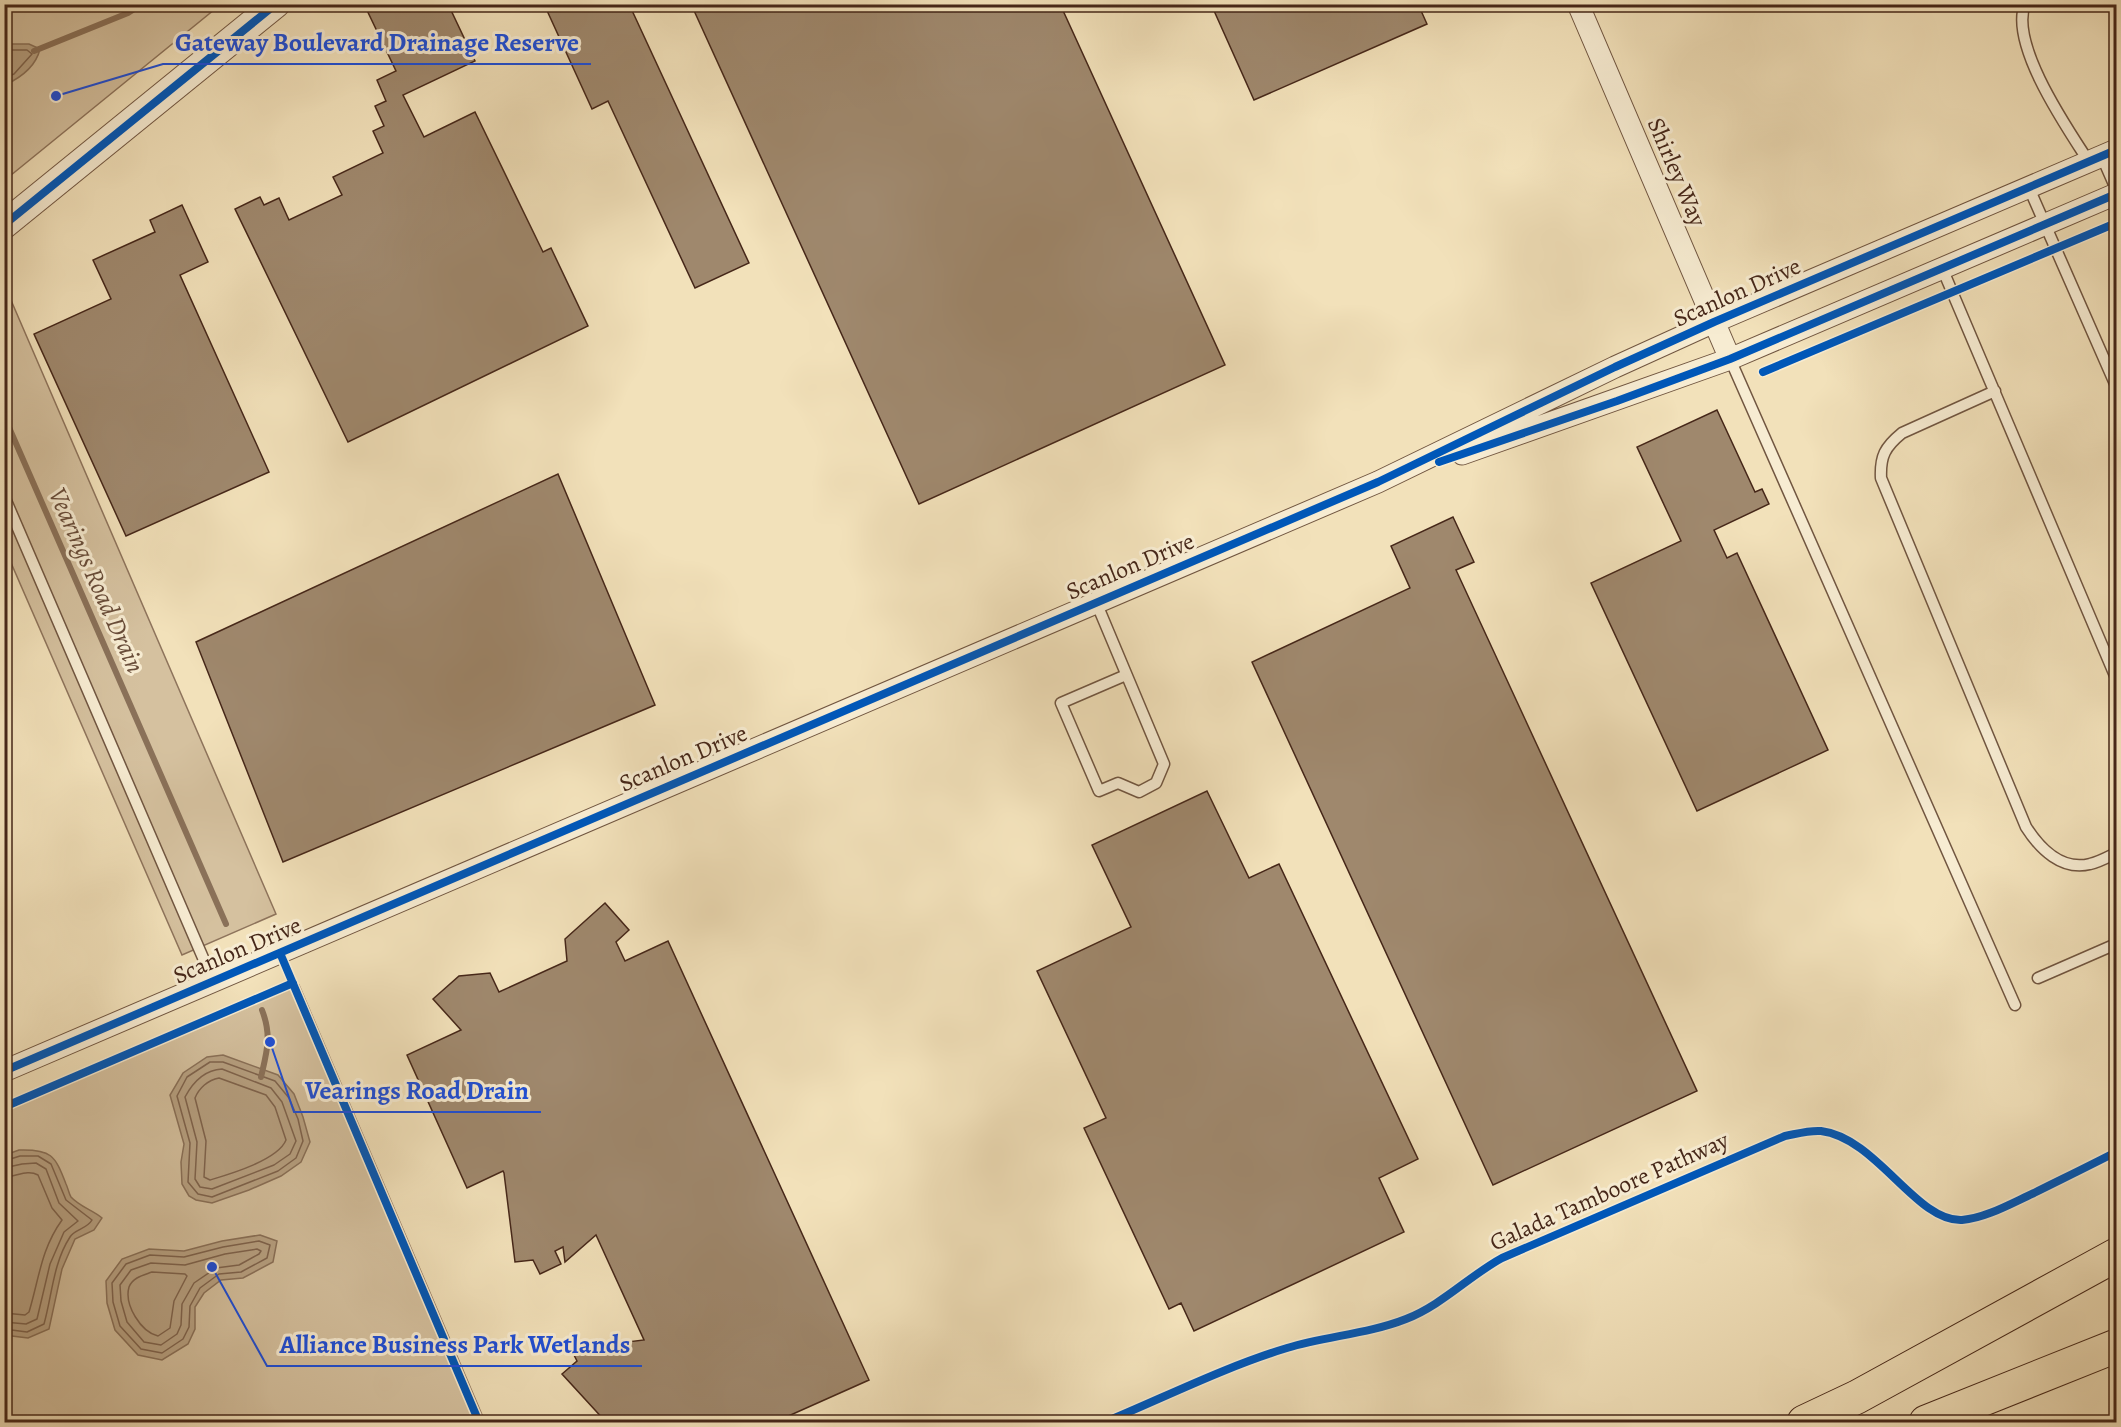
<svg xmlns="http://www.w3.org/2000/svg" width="2121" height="1427" font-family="Alegreya,serif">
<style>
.green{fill:#d5c19f;stroke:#8e745c;stroke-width:1.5}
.water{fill:#b8a283;stroke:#8a7159;stroke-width:1.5}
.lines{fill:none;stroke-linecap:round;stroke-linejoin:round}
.shore{stroke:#7f644e;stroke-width:1.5}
.stream{stroke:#8a7159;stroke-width:6}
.building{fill:#9f886d;stroke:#462719;stroke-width:1.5}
.service-casing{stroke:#715641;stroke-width:13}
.minor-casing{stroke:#715641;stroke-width:23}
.tertiary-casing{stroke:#715641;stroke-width:29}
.motorway-casing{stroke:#462719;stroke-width:35}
.service{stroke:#f7ecd2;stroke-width:10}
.minor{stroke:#f7ecd2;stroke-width:21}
.tertiary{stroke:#f7ecd2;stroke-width:27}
.motorway{stroke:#f2e1ba;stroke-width:33}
.cycleway-casing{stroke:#f7ecd2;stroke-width:11}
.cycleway{stroke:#0057b8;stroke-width:8}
.labels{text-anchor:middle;stroke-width:6;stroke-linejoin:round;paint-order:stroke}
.street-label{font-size:24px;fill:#462719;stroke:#f7ecd2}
.water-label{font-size:26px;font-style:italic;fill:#684c39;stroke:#f7ecd2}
.leader{fill:none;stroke:#1d4ed8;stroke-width:2}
.callout-dot{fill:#1d4ed8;stroke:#f7ecd2;stroke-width:2}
.callout-label{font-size:26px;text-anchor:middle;font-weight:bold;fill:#1d4ed8;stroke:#f7ecd2;stroke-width:6;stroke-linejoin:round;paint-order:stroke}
</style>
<rect width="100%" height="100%" fill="#f2e1ba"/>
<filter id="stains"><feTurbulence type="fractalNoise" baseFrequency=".00333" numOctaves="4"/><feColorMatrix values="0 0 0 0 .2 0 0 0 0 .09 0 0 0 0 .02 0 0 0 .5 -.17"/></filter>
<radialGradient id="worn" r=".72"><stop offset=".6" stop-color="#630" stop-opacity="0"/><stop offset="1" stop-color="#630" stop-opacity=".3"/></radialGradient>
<path class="green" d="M 24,4 L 220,5 L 5,180 L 4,13 Z
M 4,284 L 276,914 L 182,955 L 5,549 Z
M 299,985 L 485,1422 L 5,1422 L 4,1111 Z"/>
<path class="water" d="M 5,44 L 29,44 L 40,49 C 36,66 20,78 5,85 Z
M 223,1055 L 278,1075 L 294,1094 L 303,1117 L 310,1142 L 301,1162 L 281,1176 L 249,1190 L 212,1203 L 196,1200 L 189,1196 L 182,1184 L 181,1162 L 184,1144 L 170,1095 L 183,1073 L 207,1057 Z
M 19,1150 C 51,1149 55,1155 66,1184 C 68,1188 69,1194 71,1197 C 80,1207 93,1210 102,1218 L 94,1230 L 75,1239 L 62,1269 L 49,1329 L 28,1338 L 4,1335 L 5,1155 Z
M 260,1235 L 277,1241 L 273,1262 L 243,1278 L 221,1280 L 204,1293 L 195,1307 L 195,1329 L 188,1344 L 162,1360 L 138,1355 L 115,1330 L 107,1303 L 106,1281 L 122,1259 L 149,1249 L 184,1251 L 222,1241 Z"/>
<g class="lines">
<path class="shore" d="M 4,50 L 27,50 L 32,54 L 14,74 L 4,78
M 210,1062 L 223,1062 L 275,1081 L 289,1098 L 298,1119 L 303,1141 L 296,1158 L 278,1171 L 212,1197 L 198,1194 L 188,1182 L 190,1143 L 177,1096 L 187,1077 Z
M 222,1069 L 271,1088 L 282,1102 L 296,1141 L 290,1154 L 274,1165 L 212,1189 L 200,1187 L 195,1179 L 197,1142 L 185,1097 C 193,1082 204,1070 222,1069 Z
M 219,1078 L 266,1095 L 275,1107 L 286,1140 C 278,1160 230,1174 210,1180 L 204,1177 L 206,1141 L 195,1098 C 199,1088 208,1080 219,1078 Z
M 4,1161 L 20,1156 L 38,1156 L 51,1164 L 66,1200 L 92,1220 C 87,1229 75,1229 70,1237 C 53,1263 52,1296 44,1324 L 27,1332 L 4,1329
M 4,1168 L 22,1164 L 36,1163 L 46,1169 L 59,1203 L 78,1221 L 64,1232 L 50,1264 L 37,1319 L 26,1324 L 4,1322
M 4,1177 C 16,1177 27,1169 38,1175 L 52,1208 L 62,1220 C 41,1249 39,1279 29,1312 L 25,1315 L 4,1313
M 259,1241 L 270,1245 L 267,1258 L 241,1272 L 219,1274 L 200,1288 L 190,1306 L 189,1327 L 183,1339 L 162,1353 L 141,1349 L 120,1326 L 113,1302 L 112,1283 L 126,1264 L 150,1255 L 184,1257 L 223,1247 Z
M 257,1249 L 261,1251 L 259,1254 L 239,1265 L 216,1268 L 194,1283 L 182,1304 L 181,1325 L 177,1334 L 161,1345 L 144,1342 L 127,1322 L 121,1301 L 120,1285 L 131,1270 L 151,1263 L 185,1265 L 225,1254 Z
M 152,1272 L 185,1274 L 187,1276 L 174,1301 L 170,1328 L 158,1336 C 141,1332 124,1305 129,1287 C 133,1277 144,1275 152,1272 Z"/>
<path class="stream" d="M 34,51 L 128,13 L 142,4
M 4,416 L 226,924
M 261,1077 C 267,1051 272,1036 262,1010"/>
</g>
<path class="building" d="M 364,4 L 448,4 L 475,61 L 403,95 L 424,137 L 475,112 L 543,252 L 551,248 L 588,326 L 348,442 L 235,209 L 260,197 L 264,205 L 279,198 L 289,220 L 342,195 L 333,177 L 383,153 L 373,131 L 384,126 L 375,106 L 386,101 L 377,80 L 396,71 Z
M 544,4 L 629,4 L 749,263 L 695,288 L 608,101 L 592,109 Z
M 691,4 L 1060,4 L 1225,365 L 919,504 Z
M 1211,4 L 1418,4 L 1427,24 L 1254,100 Z
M 182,205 L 208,262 L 180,275 L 269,472 L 126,536 L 34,334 L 111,299 L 93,260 L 155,232 L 150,220 Z
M 1717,410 L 1755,492 L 1762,489 L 1769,504 L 1714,530 L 1727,558 L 1737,553 L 1828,750 L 1697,811 L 1591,583 L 1681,541 L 1637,447 Z
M 558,474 L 655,705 L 283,862 L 196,642 Z
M 1453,517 L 1474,562 L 1456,570 L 1697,1091 L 1493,1185 L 1252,662 L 1410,588 L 1391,546 Z
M 1207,791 L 1249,878 L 1279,864 L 1418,1159 L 1379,1178 L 1404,1232 L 1194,1331 L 1181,1303 L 1169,1309 L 1084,1128 L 1106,1118 L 1037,971 L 1131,927 L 1092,845 Z
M 605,903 L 629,930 L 616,942 L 625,961 L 668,941 L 869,1380 L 775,1422 L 606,1422 L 562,1374 L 577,1361 L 571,1349 L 644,1340 L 596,1235 L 565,1262 L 563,1247 L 555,1251 L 561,1264 L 540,1274 L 533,1260 L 515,1262 L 504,1173 L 503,1171 L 467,1188 L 407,1055 L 461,1030 L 433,999 L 459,976 L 490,973 L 499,992 L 567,961 L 565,939 Z"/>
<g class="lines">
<g class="service-casing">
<path id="service" d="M 2025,4 C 2009,44 2067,128 2089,162
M 2102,157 L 2116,189
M 2029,188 L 2116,386
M 1942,268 L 2116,678
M 1730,359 L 2015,1005
M 1995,391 L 1902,433 C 1885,447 1880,456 1881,478 L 2026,827 C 2040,849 2062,871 2090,864 C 2099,862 2108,857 2116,853
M 4,496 L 213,981
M 1096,602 L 1164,764 L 1156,783 L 1139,792 L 1118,783 L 1099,791 L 1061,703 L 1126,675
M 2038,978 L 2116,944"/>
</g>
<g class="minor-casing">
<path id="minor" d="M 1578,4 L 1730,359
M 1462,454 L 1730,359 L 2116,194
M 4,1071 L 1378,482 L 1615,367 L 1714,322 L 2116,150"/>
</g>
<g class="tertiary-casing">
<path id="tertiary" d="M 4,225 L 276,4"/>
</g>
<g class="motorway-casing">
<path id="motorway" d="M 1804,1422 L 1857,1397 L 2116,1255
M 1926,1422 L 2116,1346"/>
</g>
<use href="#service" class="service"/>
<use href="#minor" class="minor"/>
<use href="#tertiary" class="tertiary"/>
<use href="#motorway" class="motorway"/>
<g class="cycleway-casing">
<path id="cycleway" d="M 4,225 L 276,4
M 1763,372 L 2116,223
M 1439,462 L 1617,401 L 1730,359 L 2116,194
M 280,953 L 479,1422
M 4,1071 L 1378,482 L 1615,367 L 1714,322 L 2116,150
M 4,1107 L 293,983
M 1105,1422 C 1163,1398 1227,1366 1287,1348 C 1326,1336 1368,1334 1406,1319 C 1442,1305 1469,1276 1502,1258 L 1785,1136 C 1796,1134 1809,1130 1821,1131 C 1877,1138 1916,1222 1962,1220 C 1986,1218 2012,1203 2034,1193 C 2062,1179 2089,1166 2116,1152"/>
</g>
<use href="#cycleway" class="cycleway"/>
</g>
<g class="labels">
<g class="street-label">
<text transform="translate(1677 172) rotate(67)" y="8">Shirley Way</text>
<text transform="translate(1737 292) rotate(-24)" y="8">Scanlon Drive</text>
<text transform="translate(1130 566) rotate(-23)" y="8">Scanlon Drive</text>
<text transform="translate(683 758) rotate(-23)" y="8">Scanlon Drive</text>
<text transform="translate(237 950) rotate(-23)" y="8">Scanlon Drive</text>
<text transform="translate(1609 1191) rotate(-24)" y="8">Galada Tamboore Pathway</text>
</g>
<g class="water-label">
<text transform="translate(97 580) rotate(66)" y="9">Vearings Road Drain</text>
</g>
</g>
<path class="leader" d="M56 96L163 64H591M270 1042L294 1112H541M212 1267L267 1366H642"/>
<g class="callout-dot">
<circle cx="56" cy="96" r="6"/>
<circle cx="270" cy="1042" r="6"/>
<circle cx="212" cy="1267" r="6"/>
</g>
<g class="callout-label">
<text x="377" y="51">Gateway Boulevard Drainage Reserve</text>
<text x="417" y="1099">Vearings Road Drain</text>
<text x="455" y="1353">Alliance Business Park Wetlands</text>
</g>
<rect width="2121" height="1427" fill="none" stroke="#f2e1ba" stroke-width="24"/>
<rect x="6" y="6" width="2109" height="1415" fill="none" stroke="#462719" stroke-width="3"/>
<rect x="12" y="12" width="2097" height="1403" fill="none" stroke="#462719" stroke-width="1.5"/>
<rect width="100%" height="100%" filter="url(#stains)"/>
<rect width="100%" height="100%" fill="url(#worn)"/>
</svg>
